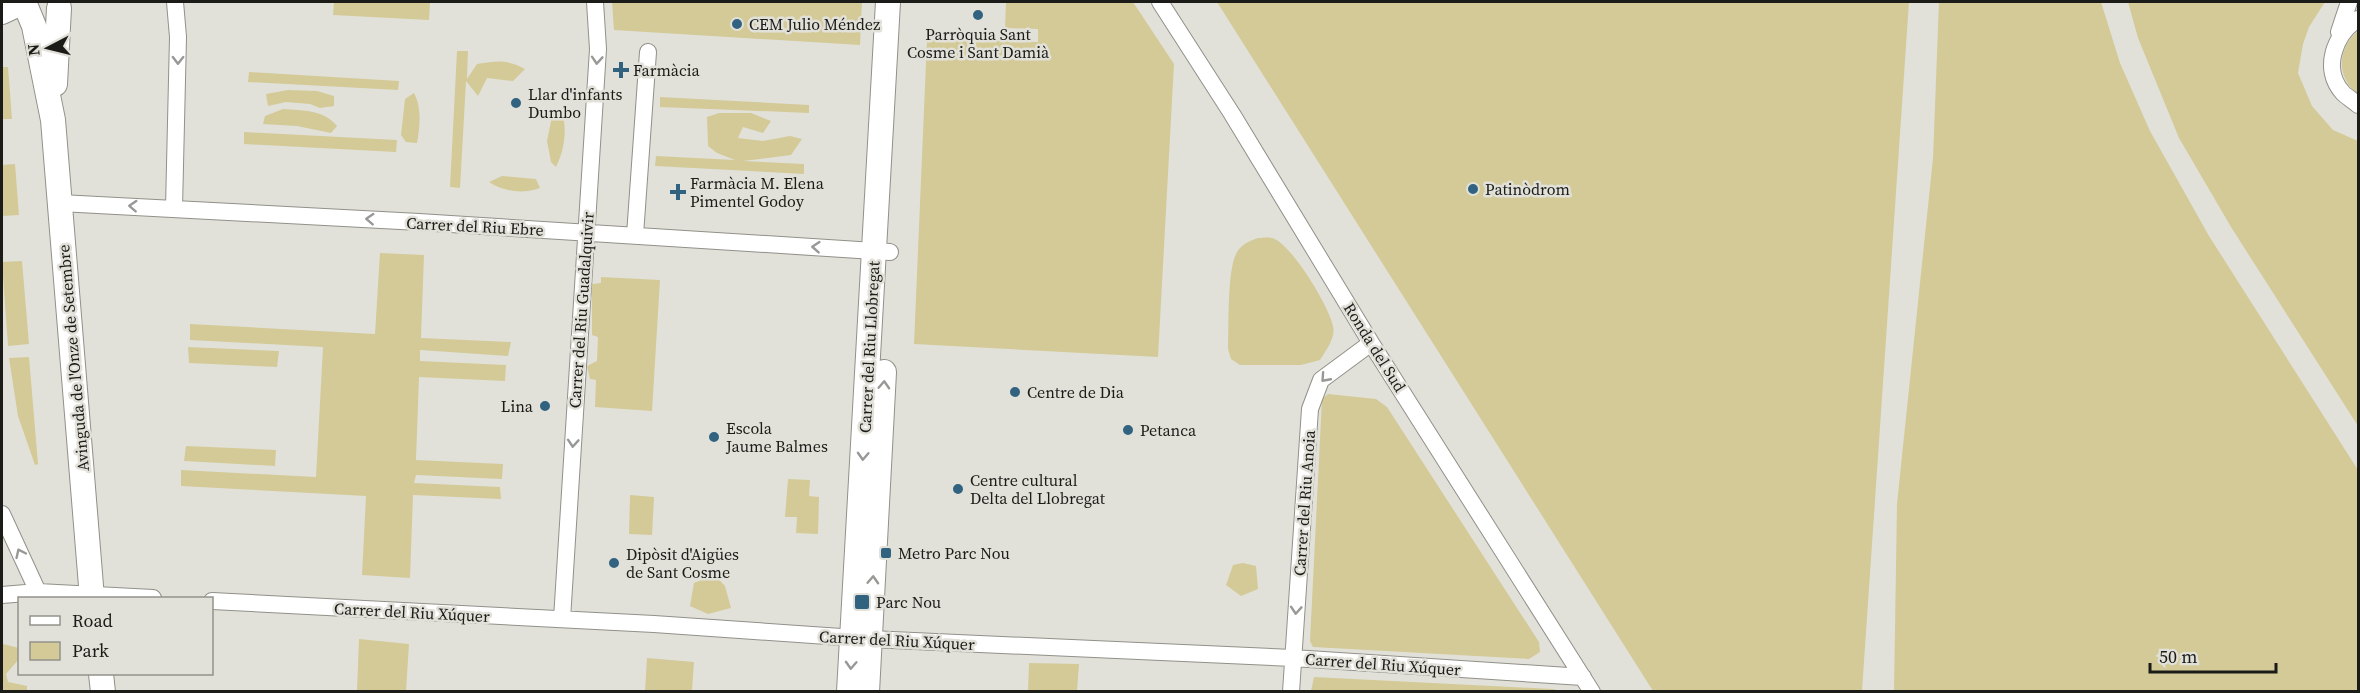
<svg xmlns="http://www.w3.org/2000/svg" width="2360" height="693" font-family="'Source Serif 4',serif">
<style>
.green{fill:#d3ca97}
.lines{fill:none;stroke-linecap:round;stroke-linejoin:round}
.street-casing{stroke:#919089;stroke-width:18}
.secondary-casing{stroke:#919089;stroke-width:26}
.street{stroke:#fff;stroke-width:16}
.secondary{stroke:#fff;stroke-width:24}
.oneway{stroke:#989897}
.poi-dot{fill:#316380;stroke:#e2e1d9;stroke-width:2}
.labels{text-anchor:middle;stroke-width:5;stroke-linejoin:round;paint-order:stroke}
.poi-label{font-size:16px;fill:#1b1b18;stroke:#e2e1d9;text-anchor:start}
.street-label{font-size:16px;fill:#1b1b18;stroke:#e2e1d9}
</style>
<rect width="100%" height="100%" fill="#e2e1d9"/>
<path class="green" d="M 334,2 L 430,2 L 429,20 L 333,15 Z
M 612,2 L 862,2 L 860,45 L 614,30 Z
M 1006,2 L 1133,2 L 1174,64 L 1158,357 L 914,344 L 927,39 L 1038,42 L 1038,29 L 1005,28 Z
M 1217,2 L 1909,2 L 1862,691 L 1653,691 Z
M 1939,2 L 2101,2 L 2120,63 L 2150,131 L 2209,236 L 2358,470 L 2358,691 L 1894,691 L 1897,504 L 1933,158 Z
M 2128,2 L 2325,2 L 2309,27 L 2303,44 L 2298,73 L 2312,106 L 2333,130 L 2358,141 L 2358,426 L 2231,227 L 2179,138 L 2138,38 Z
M 2358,31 L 2358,94 C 2336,78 2337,48 2358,31 Z
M 457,51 L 468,51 L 467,79 L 477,64 C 497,61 507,59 525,69 L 513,81 L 487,78 L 478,96 L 466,81 L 460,188 L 450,187 Z
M 2,67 L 8,67 L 12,119 L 2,119 Z
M 249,72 L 399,81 L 398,90 L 248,82 Z
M 288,90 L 317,91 L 334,96 L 334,106 L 320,108 L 310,104 L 286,102 L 268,106 L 266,94 Z
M 414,93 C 422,108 420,126 417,143 L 406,142 L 401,135 L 405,99 Z
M 660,97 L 809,105 L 809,113 L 660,107 Z
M 283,109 C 304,111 323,109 337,126 L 331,133 L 297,126 L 263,124 L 265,116 Z
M 562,110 C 567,130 565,149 556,167 L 551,162 L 547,141 L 553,112 Z
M 719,113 L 751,113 L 771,121 L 763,133 L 743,127 L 738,138 L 763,141 L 790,136 L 802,139 L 791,155 L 743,161 L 804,164 L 804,174 L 655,166 L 656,156 L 735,160 L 717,153 L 708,146 L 707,117 Z
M 244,132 L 397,140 L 396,152 L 244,144 Z
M 15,164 L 19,215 L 2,216 L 2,165 Z
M 502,176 L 536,179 L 540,188 C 524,194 504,192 489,182 Z
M 1258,238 C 1262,238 1268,237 1272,238 C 1291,243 1329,306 1333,326 C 1336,338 1326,350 1320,360 L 1301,365 L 1240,365 L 1231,359 L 1228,349 C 1229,327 1227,272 1236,254 C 1240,245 1249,241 1258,238 Z
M 380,253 L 424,255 L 421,338 L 511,342 L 508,356 L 420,350 L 420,361 L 506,365 L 505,381 L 419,377 L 416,460 L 503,464 L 502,479 L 416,475 L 414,483 L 500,487 L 501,499 L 413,495 L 410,578 L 362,575 L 366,496 L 181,486 L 181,470 L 316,477 L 323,347 L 190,340 L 190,324 L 375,334 Z
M 22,261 L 29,344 L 8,346 L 2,262 Z
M 601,277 L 660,280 L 652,411 L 595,407 L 596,380 L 590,379 L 587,366 L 597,361 L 598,337 L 592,335 L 592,284 L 601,283 Z
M 188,347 L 279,351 L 277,367 L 189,363 Z
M 29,357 L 38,464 L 35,465 L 18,416 L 9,358 Z
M 1328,394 L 1376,399 L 1387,407 L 1539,642 L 1540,652 L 1529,659 L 1313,647 L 1310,641 L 1322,399 Z
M 186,446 L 276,450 L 275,466 L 184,461 Z
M 788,479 L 810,480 L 809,496 L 819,497 L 818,534 L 796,533 L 797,517 L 785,517 Z
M 630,495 L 654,497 L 652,535 L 629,534 Z
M 1243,563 L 1256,566 L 1258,589 L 1241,596 L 1226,585 L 1233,565 Z
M 715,575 L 725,586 L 731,608 L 708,614 L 690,606 L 694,583 Z
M 359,639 L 409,644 L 406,691 L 357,691 Z
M 3,644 L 19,648 L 19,659 L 6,674 L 8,682 L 27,686 L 27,691 L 2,691 Z
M 647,658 L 694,662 L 692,691 L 645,691 Z
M 1029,663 L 1079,664 L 1077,691 L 1028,691 Z
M 1314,677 L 1553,689 L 1560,691 L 1311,691 Z"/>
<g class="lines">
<g class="street-casing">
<path id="street" d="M 1160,2 L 1232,114 L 1371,343 L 1592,692
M 2358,19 C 2335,34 2321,69 2343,93 C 2347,97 2354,101 2358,105
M 2339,32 L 2349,2
M 60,203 L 419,222 L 890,252
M 174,208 L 178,37 L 175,2
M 635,235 L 648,52
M 2,514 L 38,592
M 2,595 L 38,592 L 153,598
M 212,601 L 654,624 L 870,639 L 1293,658 L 1583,677
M 562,619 L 598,49 L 595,2
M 1291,692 L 1310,409 L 1321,380 L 1371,343"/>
</g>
<g class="secondary-casing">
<path id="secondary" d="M 27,9 L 34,26 L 53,120 L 92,598
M 2,12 L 19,4
M 55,84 L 59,8
M 101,674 L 103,692
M 849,692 L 888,2
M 867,692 L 884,372"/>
</g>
<use href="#street" class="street"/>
<use href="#secondary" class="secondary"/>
</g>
<defs><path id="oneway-chevron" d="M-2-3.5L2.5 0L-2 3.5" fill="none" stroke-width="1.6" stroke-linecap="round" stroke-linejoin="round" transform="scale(1.5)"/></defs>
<g class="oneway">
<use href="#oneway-chevron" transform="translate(178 60) rotate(91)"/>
<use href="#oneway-chevron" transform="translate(597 60) rotate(94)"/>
<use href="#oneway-chevron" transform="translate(133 206) rotate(-177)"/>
<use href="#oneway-chevron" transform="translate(370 219) rotate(-177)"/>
<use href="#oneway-chevron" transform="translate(816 247) rotate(-176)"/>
<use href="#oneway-chevron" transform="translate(1325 378) rotate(132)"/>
<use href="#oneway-chevron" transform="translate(884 385) rotate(-87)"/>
<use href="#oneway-chevron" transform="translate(573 443) rotate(94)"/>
<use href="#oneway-chevron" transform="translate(863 456) rotate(93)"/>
<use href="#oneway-chevron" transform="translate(20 553) rotate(-115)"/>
<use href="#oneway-chevron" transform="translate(873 580) rotate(-87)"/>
<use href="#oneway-chevron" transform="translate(1296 610) rotate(94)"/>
<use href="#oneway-chevron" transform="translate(851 665) rotate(93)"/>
</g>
<g class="poi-dot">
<circle cx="978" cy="15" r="6"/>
<circle cx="737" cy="24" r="6"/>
<path d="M618 61h6v6h6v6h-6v6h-6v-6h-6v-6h6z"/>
<circle cx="516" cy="103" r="6"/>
<circle cx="1473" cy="189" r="6"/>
<path d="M675 183h6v6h6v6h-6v6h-6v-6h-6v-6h6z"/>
<circle cx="1015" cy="392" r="6"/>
<circle cx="545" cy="406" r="6"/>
<circle cx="1128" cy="430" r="6"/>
<circle cx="714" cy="437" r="6"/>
<circle cx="958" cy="489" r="6"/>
<rect x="880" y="547" width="12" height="12" rx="3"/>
<circle cx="614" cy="563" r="6"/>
<rect x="854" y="594" width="16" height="16" rx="3"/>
</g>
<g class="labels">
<g class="poi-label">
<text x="749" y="30">CEM Julio Méndez</text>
<text x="978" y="40" text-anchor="middle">Parròquia Sant<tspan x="978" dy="18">Cosme i Sant Damià</tspan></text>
<text x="633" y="76">Farmàcia</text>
<text x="528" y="100">Llar d'infants<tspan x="528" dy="18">Dumbo</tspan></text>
<text x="690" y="189">Farmàcia M. Elena<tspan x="690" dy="18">Pimentel Godoy</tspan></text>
<text x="1485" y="195">Patinòdrom</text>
<text x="1027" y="398">Centre de Dia</text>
<text x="533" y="412" text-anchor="end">Lina</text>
<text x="726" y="434">Escola<tspan x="726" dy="18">Jaume Balmes</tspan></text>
<text x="1140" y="436">Petanca</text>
<text x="970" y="486">Centre cultural<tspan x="970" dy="18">Delta del Llobregat</tspan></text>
<text x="898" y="559">Metro Parc Nou</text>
<text x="626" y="560">Dipòsit d'Aigües<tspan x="626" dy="18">de Sant Cosme</tspan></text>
<text x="876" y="608">Parc Nou</text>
</g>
<g class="street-label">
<text transform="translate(475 226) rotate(3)" y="6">Carrer del Riu Ebre</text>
<text transform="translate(581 310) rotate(-86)" y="6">Carrer del Riu Guadalquivir</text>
<text transform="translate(869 347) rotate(-87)" y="6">Carrer del Riu Llobregat</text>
<text transform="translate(1375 347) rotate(58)" y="6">Ronda del Sud</text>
<text transform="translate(73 358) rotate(-95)" y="6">Avinguda de l'Onze de Setembre</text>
<text transform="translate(1304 503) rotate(-86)" y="6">Carrer del Riu Anoia</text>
<text transform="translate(412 612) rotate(3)" y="6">Carrer del Riu Xúquer</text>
<text transform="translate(897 640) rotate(3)" y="6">Carrer del Riu Xúquer</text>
<text transform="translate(1383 664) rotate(4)" y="6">Carrer del Riu Xúquer</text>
</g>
</g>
<rect width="2360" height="693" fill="none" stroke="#1b1b18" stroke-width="6"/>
<rect x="18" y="597" width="195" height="78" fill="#e2e1d9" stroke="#92928c" stroke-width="1.5"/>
<rect x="30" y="616" width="30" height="9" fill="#ffffff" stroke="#92928c" stroke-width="1.5"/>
<text x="72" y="627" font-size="18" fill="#1b1b18">Road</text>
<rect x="30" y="642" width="30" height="18" fill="#d3ca97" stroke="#92928c" stroke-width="1.5"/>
<text x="72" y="657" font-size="18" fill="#1b1b18">Park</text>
<g transform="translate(48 48) rotate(263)" stroke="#e2e1d9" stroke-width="4.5" paint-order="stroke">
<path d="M0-4.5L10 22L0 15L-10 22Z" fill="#1b1b18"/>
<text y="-9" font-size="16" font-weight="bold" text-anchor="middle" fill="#1b1b18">N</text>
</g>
<path d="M2150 663v9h126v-9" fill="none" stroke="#1b1b18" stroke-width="3"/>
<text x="2159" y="663" font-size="18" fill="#1b1b18" stroke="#e2e1d9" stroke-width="4.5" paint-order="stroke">50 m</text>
</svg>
